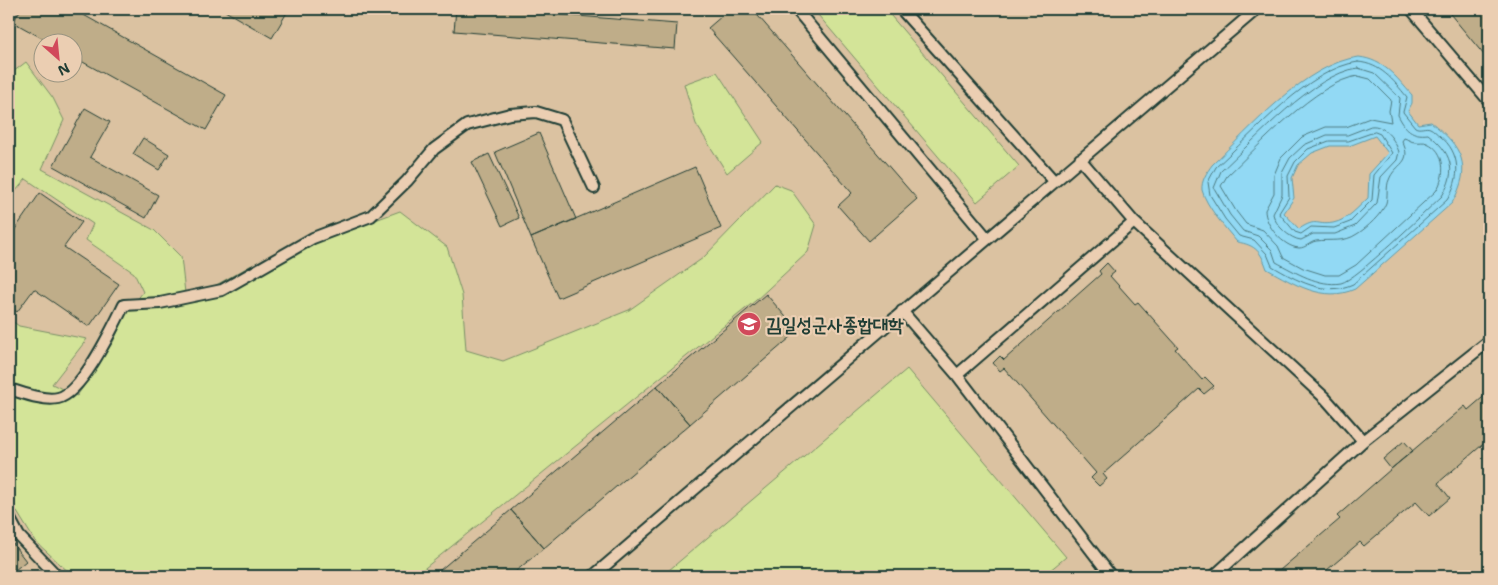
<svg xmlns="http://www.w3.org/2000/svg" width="1498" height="585" font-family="'Shantell Sans','Poor Story',sans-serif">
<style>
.built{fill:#dbc2a1;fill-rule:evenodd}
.green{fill:#d3e498;stroke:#799066}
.water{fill:#92d9f4;stroke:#649ba7;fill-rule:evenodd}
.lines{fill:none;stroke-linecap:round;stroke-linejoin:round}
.shore{stroke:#4d7b81;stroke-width:1}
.building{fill:#bfad89;stroke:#1f3d34}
.service-casing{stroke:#1f3d34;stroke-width:14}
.service{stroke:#ebceb2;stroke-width:10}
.labels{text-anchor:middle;stroke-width:4.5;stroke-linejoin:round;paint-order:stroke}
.poi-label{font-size:19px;font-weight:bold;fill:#1f3d34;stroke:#ebceb2;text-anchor:start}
</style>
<rect width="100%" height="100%" fill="#edcfae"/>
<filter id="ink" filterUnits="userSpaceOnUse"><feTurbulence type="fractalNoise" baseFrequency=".02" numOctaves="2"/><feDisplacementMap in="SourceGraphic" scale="10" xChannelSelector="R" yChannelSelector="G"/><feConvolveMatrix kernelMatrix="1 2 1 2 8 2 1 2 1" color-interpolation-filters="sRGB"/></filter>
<g filter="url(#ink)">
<path class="built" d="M 9,9 L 1489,9 L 1489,576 L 9,576 ZM 42,42 L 72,42 L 72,72 L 42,72 Z"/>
<path class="green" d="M 813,9 L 885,9 L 1019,166 L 977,202 Z
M 26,62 L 53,98 L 64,120 L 42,169 L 154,230 L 181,257 L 186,302 L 250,266 L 400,211 L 447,247 L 462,295 L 466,350 L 503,361 L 629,310 L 703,258 L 775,184 L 791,190 L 816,225 L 808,252 L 755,301 L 415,576 L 73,576 L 35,541 L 9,499 L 9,319 L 19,326 L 87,339 L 52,384 L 77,396 L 113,342 L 126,314 L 143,292 L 134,273 L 86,240 L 93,224 L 26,179 L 9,199 L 9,75 Z
M 717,72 L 763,142 L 727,173 L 696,124 L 684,84 Z
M 907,369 L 1066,557 L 1043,576 L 662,576 Z"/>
<path class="water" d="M 1359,57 C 1384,60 1396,77 1412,95 L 1412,103 L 1408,111 L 1418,124 L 1431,122 C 1462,147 1473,166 1452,203 L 1355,289 C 1324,303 1294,284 1267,269 C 1261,252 1256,245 1237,242 C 1226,229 1206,206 1202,190 C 1201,181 1207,172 1212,165 C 1250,129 1306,63 1359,57 ZM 1375,136 L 1388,153 L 1369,174 L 1368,198 C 1357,208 1348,220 1333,223 C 1315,226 1318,217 1299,229 L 1284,213 L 1294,198 L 1292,178 L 1298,165 L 1312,153 L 1330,146 L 1349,146 Z"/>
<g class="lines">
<path class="shore" d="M 1358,62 C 1381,64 1393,80 1407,97 L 1403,112 L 1415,127 C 1420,130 1425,126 1430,128 C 1433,129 1437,134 1440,136 C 1461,153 1461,178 1447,200 L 1353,284 C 1325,297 1296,280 1272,266 L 1267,254 L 1254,240 L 1239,236 L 1225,219 L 1210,195 L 1208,182 L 1216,167 C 1253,134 1309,68 1358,62 Z
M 1358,68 L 1374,73 L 1400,98 L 1398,115 C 1405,129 1412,136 1428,134 C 1451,152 1458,170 1442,196 C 1426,211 1356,280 1341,283 C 1319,287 1295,272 1276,262 L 1272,250 L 1258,236 L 1243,231 L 1230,215 L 1214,188 L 1221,171 C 1255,140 1313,74 1358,68 Z
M 1358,76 L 1370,79 L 1391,100 L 1389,111 L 1391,122 L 1370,118 L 1346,127 L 1326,127 L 1302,137 L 1281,158 L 1274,175 L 1274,193 L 1265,210 C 1265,225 1283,247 1299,248 C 1306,248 1310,242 1316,241 C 1331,239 1344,243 1357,234 C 1367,228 1382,214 1386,203 C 1388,196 1386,186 1389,180 C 1395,163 1414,164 1402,141 L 1404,138 C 1408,139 1411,142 1415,142 C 1419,143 1424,141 1427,143 C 1446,151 1446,176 1436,191 L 1356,265 L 1339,275 L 1325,275 L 1303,268 L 1283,257 L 1278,246 L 1263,230 L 1246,224 L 1236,211 L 1221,186 L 1227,176 C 1258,147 1317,81 1358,76 Z
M 1371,126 C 1384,124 1395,140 1399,152 L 1397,160 L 1381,177 L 1377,203 L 1355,226 L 1335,234 L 1313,234 L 1301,240 C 1290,239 1275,225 1273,214 L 1282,195 L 1282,173 L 1290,158 L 1304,145 L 1327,135 L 1347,135 Z
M 1375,132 L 1380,134 L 1392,153 L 1374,175 L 1372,200 L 1350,222 L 1334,228 L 1311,227 L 1301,234 L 1295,232 L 1279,213 L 1289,197 L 1288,176 L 1295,162 L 1308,149 L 1329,141 L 1348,141 Z"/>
</g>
<path class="building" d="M 21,9 L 73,9 L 226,95 L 206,130 L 72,56 L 72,42 L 49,42 L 13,22 Z
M 226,9 L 289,9 L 272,38 L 225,11 Z
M 456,9 L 490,9 L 677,24 L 675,49 L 454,31 Z
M 730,9 L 752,9 L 917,199 L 869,241 L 838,206 L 852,193 L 708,28 Z
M 1446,9 L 1489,9 L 1489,61 Z
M 85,108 L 110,122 L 90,157 L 158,195 L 146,218 L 53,166 Z
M 539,133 L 576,219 L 531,238 L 495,152 Z
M 143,138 L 169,154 L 159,170 L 133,154 Z
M 489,154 L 519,218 L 502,226 L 472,162 Z
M 695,167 L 721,228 L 558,298 L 531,238 Z
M 40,193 L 82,222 L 64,247 L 119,284 L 89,327 L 34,289 L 17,312 L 9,306 L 9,238 Z
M 1107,263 L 1115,272 L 1110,276 L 1135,304 L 1138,302 L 1178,347 L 1175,349 L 1202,380 L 1205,377 L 1214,386 L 1204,394 L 1199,389 L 1103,474 L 1107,479 L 1099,486 L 1091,478 L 1096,473 L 1004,368 L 1000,371 L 993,363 L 1000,356 L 1004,360 L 1101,274 L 1099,271 Z
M 766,294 L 798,331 L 690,424 L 657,386 Z
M 657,386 L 690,424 L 544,548 L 511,510 Z
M 1489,392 L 1489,439 L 1438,483 L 1450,498 L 1429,516 L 1416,502 L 1364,546 L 1360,542 L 1320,576 L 1273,576 L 1340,519 L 1337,516 L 1391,469 L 1465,406 L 1468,410 Z
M 1404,441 L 1413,451 L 1391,469 L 1383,459 Z
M 511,510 L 544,548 L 510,576 L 433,576 Z
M 9,539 L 26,561 L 9,575 Z"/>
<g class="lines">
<g class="service-casing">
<path id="service" d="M 796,9 L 987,238
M 901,9 L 1054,181
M 1411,9 L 1489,101
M 1134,222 L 1325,398 L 1363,441
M 902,311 L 957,375 L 1111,576
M 957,375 L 1134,222 L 1080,159
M 9,389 C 23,393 43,401 58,398 C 82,393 113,327 124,305 L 160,303 L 222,290 L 313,238 L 371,216 L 407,181 L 434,149 L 467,125 L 510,114 L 536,112 L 562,120 L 594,188
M 9,517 L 19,536 L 57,576
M 593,576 L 1257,9
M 1214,576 L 1363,441 L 1489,341"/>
</g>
<use href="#service" class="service"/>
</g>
</g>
<defs>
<g id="university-disc" transform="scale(1.25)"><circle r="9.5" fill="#d1495b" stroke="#ebceb2"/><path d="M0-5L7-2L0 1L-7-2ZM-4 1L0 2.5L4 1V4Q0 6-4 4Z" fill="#fff"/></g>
</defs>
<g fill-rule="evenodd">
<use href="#university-disc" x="749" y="324"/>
</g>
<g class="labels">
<g class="poi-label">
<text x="766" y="331">김일성군사종합대학</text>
</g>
</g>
<rect width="1498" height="585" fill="none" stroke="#ebceb2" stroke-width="30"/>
<rect x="15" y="15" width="1468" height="555" fill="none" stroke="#1f3d34" stroke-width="2" filter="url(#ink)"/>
<g transform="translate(58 58) rotate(153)"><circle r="24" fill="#ebceb2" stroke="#999480"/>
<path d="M0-4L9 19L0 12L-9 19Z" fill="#d1495b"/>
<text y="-8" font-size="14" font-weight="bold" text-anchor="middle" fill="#1f3d34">N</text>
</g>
</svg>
